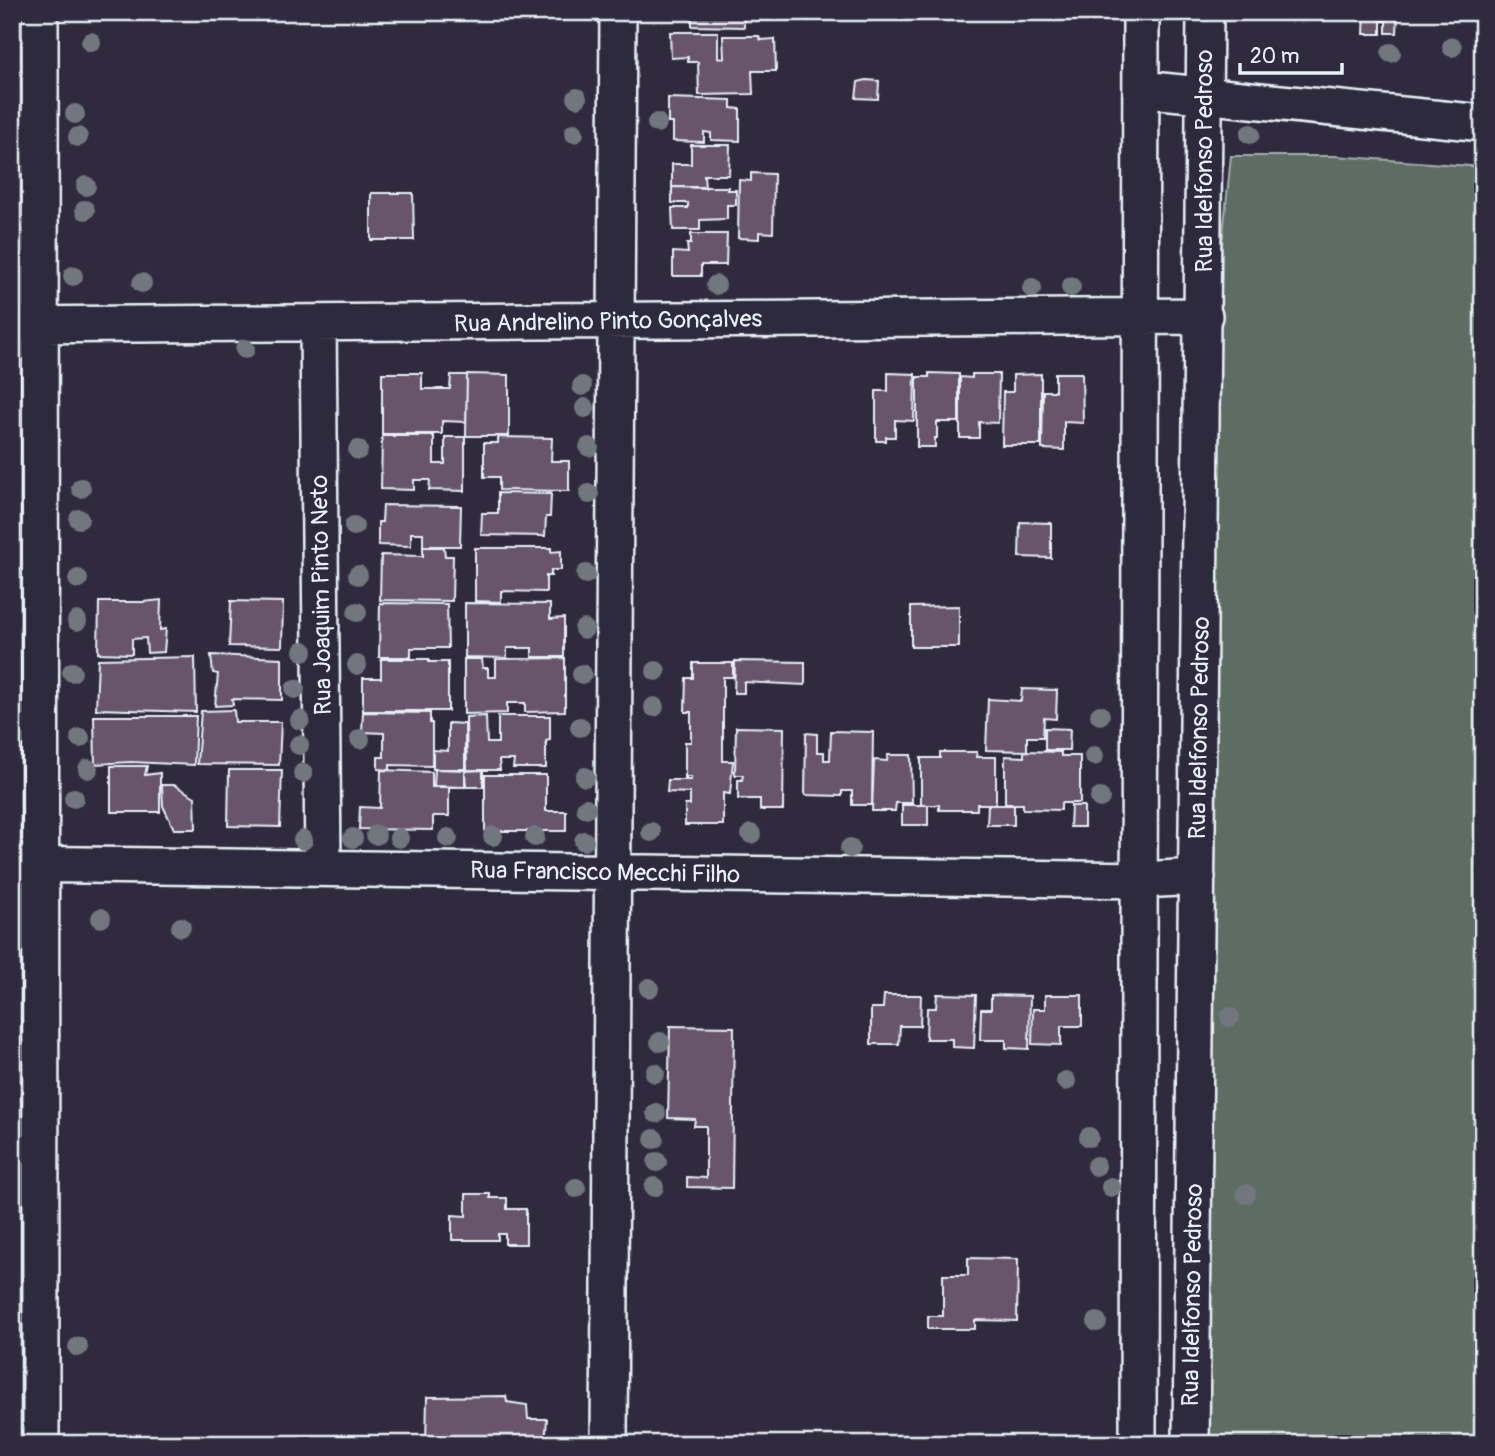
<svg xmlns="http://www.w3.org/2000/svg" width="1495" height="1456" font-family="Pangolin,sans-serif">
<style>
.green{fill:#5d6d64;stroke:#a2afae;stroke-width:2}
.building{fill:#67546c;stroke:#e8f1f8;stroke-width:2}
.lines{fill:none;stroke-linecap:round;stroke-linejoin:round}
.street-casing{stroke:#e8f1f8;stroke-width:40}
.street{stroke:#2f2a3d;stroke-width:35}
.tree{fill:#72777f}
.labels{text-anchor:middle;stroke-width:6;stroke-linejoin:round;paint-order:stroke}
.street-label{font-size:24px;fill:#e8f1f8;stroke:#2f2a3d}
</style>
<rect width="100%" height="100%" fill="#2f2a3d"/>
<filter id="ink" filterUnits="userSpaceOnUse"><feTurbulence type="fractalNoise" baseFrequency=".0143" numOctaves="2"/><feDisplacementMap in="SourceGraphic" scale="14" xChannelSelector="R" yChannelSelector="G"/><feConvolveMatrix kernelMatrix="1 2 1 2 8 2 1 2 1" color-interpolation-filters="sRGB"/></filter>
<g filter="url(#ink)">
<path class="green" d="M 1231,156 L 1335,156 L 1483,167 L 1483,1444 L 1207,1444 L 1211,352 Z
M 12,897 L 18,897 L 19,971 L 12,971 Z"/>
<path class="building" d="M 692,12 L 758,12 L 758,17 L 744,17 L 744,27 L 692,26 Z
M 1365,12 L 1398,12 L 1397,33 L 1386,33 L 1386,21 L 1381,21 L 1381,34 L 1364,34 Z
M 670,32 L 718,32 L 718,58 L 724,58 L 723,36 L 759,36 L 760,40 L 775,39 L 776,71 L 752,71 L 753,94 L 699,95 L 698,62 L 688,62 L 688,57 L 671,58 Z
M 866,80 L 879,81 L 878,99 L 856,98 L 858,82 Z
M 668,98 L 731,100 L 731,108 L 740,109 L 740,141 L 711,140 L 711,133 L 704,132 L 704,142 L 673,141 L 673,123 L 668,123 Z
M 691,145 L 730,145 L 729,175 L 704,175 L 705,188 L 672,187 L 672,164 L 691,164 Z
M 751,173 L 774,174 L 773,233 L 759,232 L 759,239 L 738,238 L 739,180 L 751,181 Z
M 672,187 L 728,187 L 727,190 L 736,190 L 736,205 L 727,205 L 727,219 L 700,220 L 700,230 L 673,230 L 672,208 L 688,208 L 688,203 L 672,203 Z
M 371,193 L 413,193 L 414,240 L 371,240 Z
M 691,234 L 727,234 L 726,265 L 701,265 L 701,276 L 673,276 L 673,252 L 688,253 L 687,244 L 691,244 Z
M 382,373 L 422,373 L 422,389 L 450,389 L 451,375 L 467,375 L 466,422 L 442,421 L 442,434 L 382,434 Z
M 888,373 L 915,374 L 914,421 L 895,420 L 895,437 L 886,437 L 886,441 L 876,441 L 876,391 L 888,391 Z
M 929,373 L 959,374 L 959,422 L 937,422 L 937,438 L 935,438 L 935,447 L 917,447 L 917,377 L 929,377 Z
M 1055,373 L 1082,373 L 1083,423 L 1064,422 L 1064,450 L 1042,449 L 1043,391 L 1055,391 Z
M 467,374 L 509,375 L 509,436 L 466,436 Z
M 972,374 L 999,374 L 998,423 L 979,422 L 979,438 L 960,438 L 960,377 L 972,378 Z
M 1041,374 L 1041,445 L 1002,445 L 1003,392 L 1013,392 L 1013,375 Z
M 382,436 L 434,436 L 434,464 L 445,464 L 445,437 L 465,437 L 465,491 L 429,490 L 430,480 L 414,480 L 414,490 L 381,489 Z
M 498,437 L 552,438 L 551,461 L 569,461 L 569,491 L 499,490 L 499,477 L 484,477 L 484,443 L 498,443 Z
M 498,493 L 551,494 L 550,517 L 546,517 L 545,536 L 481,535 L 482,513 L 498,513 Z
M 383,505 L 461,506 L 460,546 L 423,546 L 423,533 L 411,533 L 411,546 L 378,545 L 378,522 L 382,522 Z
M 1020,522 L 1051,523 L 1051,558 L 1019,557 Z
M 423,547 L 444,547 L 445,556 L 453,556 L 452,601 L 380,600 L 381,555 L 423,556 Z
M 475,548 L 551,548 L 551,552 L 561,551 L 561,570 L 551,570 L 551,576 L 546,576 L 546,592 L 501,591 L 501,602 L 475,601 Z
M 161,600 L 160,630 L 166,629 L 164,652 L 147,653 L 146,638 L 132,639 L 132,654 L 98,653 L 99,602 L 143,602 Z
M 231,601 L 283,602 L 282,647 L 229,646 Z
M 380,603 L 447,604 L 448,648 L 411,648 L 411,657 L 379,657 Z
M 465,603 L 550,604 L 550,619 L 564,618 L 564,657 L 532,657 L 532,648 L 507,648 L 507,658 L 465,657 Z
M 959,606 L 959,647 L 911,647 L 911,607 Z
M 211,655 L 282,658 L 282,700 L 232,699 L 233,705 L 215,706 L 218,674 L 213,673 Z
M 195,657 L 196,712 L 96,709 L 98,659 Z
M 565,658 L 565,711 L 525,712 L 525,703 L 507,703 L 507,713 L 464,714 L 464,659 L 482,659 L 483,668 L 488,668 L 488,677 L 496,677 L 496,659 Z
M 381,659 L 429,659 L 429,662 L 448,662 L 448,711 L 363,711 L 363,678 L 381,678 Z
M 735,661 L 805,662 L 805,685 L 744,682 L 744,693 L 734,693 Z
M 693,663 L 733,663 L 733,677 L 723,677 L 723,761 L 733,761 L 730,794 L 723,793 L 723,825 L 685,825 L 685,805 L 690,805 L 690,793 L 667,792 L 668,780 L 691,780 L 691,777 L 685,777 L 685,742 L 691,742 L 691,712 L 685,712 L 686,678 L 693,678 Z
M 1022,689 L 1057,690 L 1056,719 L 1044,718 L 1043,737 L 1027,737 L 1027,751 L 986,750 L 988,699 L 1021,701 Z
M 234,710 L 235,722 L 281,722 L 279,765 L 197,764 L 201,711 Z
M 363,712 L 430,713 L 430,723 L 432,723 L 432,766 L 390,765 L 390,770 L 378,769 L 378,757 L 384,757 L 384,733 L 362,732 Z
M 94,716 L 196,716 L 194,765 L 131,762 L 95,764 Z
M 486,716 L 487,743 L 498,743 L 498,716 L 550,716 L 550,740 L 546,741 L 546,768 L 513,768 L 514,760 L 499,760 L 500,770 L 467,770 L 466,717 Z
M 448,723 L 465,724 L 465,769 L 433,769 L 433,750 L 448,751 Z
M 736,727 L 784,728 L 783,810 L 760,810 L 760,799 L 738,799 L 738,780 L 742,780 L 743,775 L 735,775 Z
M 1045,728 L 1070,729 L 1069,750 L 1045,750 Z
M 831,731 L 873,732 L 872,805 L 852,805 L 852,791 L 842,791 L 842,796 L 805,795 L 806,733 L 817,734 L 817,752 L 824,752 L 824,760 L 830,760 Z
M 1024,751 L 1061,752 L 1061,756 L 1080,756 L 1080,803 L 1061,803 L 1061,810 L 1023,809 L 1023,804 L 1005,804 L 1005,756 L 1024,757 Z
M 940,752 L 977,752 L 976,757 L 996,757 L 996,804 L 977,804 L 977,810 L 939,810 L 939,805 L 921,805 L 921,758 L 940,758 Z
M 888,755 L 911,755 L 912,803 L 896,803 L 895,811 L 872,811 L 874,760 L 887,761 Z
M 111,766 L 147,766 L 145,775 L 160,773 L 160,812 L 111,812 Z
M 435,769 L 465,770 L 465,787 L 434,786 Z
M 229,770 L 282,770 L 280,827 L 228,826 Z
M 381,770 L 432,772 L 432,787 L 449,787 L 449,816 L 433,816 L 433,830 L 359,829 L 360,807 L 380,808 Z
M 483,770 L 483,787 L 466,787 L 465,771 Z
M 485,775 L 546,775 L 546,811 L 566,811 L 566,831 L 485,831 Z
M 162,785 L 174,785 L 195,797 L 196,829 L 174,829 L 163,806 Z
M 902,805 L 928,805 L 928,825 L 902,825 Z
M 988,805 L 1014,805 L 1014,825 L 987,825 Z
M 1071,806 L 1084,806 L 1084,827 L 1070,827 Z
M 937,994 L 976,995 L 974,1048 L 952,1047 L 952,1039 L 926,1039 L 927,1008 L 936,1008 Z
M 884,995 L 921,995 L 920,1026 L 900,1026 L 899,1044 L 871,1044 L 871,1008 L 883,1008 Z
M 991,995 L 1030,996 L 1029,1049 L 1006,1048 L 1006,1040 L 980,1040 L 981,1009 L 991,1009 Z
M 1045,995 L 1082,995 L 1082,1026 L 1061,1026 L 1061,1045 L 1032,1044 L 1033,1009 L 1045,1009 Z
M 670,1026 L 734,1027 L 732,1188 L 687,1187 L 687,1177 L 706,1178 L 706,1126 L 694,1126 L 695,1119 L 668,1118 Z
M 466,1194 L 490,1194 L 490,1198 L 507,1198 L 507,1209 L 526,1209 L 526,1244 L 505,1244 L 505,1234 L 498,1234 L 498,1240 L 452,1240 L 452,1215 L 466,1216 Z
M 968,1258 L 1018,1259 L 1017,1321 L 975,1320 L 975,1329 L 928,1329 L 928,1316 L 943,1316 L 943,1275 L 968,1275 Z
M 506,1396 L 507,1402 L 527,1405 L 528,1419 L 547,1419 L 545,1444 L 426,1444 L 427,1397 Z"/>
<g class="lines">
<g class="street-casing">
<path id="street" d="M 40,12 L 41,1444
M 1141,89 L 1483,123
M 318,323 L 323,868
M 12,325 L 1204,316
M 12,864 L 1141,880 L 1197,877
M 609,1444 L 618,12
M 1138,1444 L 1141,12
M 1191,1444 L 1205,12"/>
</g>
<use href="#street" class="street"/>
</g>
<g class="tree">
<circle cx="91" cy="42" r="10"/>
<circle cx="1452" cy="47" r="10"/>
<circle cx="1391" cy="53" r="10"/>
<circle cx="577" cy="98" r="10"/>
<circle cx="75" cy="114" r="10"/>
<circle cx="657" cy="123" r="10"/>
<circle cx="574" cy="133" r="10"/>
<circle cx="1250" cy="134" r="10"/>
<circle cx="78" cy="137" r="10"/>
<circle cx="86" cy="186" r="10"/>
<circle cx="85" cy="210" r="10"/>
<circle cx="73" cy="276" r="10"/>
<circle cx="142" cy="283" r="10"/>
<circle cx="716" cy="285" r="10"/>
<circle cx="1071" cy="287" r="10"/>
<circle cx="1032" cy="288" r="10"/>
<circle cx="245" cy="349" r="10"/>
<circle cx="582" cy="386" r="10"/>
<circle cx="585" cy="408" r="10"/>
<circle cx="589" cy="447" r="10"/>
<circle cx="358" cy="450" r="10"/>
<circle cx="81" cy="488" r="10"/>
<circle cx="589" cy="494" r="10"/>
<circle cx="79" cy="519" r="10"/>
<circle cx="354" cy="526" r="10"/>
<circle cx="586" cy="574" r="10"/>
<circle cx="358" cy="575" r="10"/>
<circle cx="78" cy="579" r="10"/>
<circle cx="357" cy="612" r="10"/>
<circle cx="77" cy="621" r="10"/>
<circle cx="584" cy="629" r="10"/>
<circle cx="303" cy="651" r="10"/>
<circle cx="357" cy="665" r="10"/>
<circle cx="656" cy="671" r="10"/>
<circle cx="72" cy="672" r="10"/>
<circle cx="582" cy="674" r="10"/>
<circle cx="295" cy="689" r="10"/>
<circle cx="654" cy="707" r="10"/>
<circle cx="1100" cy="715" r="10"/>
<circle cx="300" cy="720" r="10"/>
<circle cx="580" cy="727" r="10"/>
<circle cx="80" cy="738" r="10"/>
<circle cx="360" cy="739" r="10"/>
<circle cx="299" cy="745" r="10"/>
<circle cx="1094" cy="756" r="10"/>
<circle cx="88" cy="769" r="10"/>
<circle cx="303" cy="773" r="10"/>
<circle cx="585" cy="777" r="10"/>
<circle cx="74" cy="798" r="10"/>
<circle cx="1100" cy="798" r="10"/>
<circle cx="586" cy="808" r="10"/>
<circle cx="651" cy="832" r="10"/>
<circle cx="751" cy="834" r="10"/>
<circle cx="376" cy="835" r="10"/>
<circle cx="493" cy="836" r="10"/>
<circle cx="535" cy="837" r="10"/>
<circle cx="353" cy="838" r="10"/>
<circle cx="399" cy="838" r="10"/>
<circle cx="448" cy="838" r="10"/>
<circle cx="303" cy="840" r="10"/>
<circle cx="584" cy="841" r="10"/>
<circle cx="850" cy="848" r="10"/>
<circle cx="101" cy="918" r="10"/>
<circle cx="181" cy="927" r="10"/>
<circle cx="649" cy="988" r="10"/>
<circle cx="1230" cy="1017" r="10"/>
<circle cx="660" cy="1042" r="10"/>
<circle cx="655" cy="1073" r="10"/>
<circle cx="1066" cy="1081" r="10"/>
<circle cx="656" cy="1113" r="10"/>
<circle cx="1089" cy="1137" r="10"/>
<circle cx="654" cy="1139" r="10"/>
<circle cx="657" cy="1162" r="10"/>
<circle cx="1096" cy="1166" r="10"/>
<circle cx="654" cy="1187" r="10"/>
<circle cx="1111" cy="1187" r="10"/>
<circle cx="576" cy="1188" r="10"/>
<circle cx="1246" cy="1194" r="10"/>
<circle cx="1097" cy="1322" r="10"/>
<circle cx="78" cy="1347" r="10"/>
</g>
</g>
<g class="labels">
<g class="street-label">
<text transform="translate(1204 161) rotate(-90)" y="8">Rua Idelfonso Pedroso</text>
<text transform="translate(608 321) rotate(-1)" y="8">Rua Andrelino Pinto Gonçalves</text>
<text transform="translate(321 595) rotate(-91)" y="8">Rua Joaquim Pinto Neto</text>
<text transform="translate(1199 728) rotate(-89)" y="8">Rua Idelfonso Pedroso</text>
<text transform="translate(605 872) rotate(1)" y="8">Rua Francisco Mecchi Filho</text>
<text transform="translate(1192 1295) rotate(-89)" y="8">Rua Idelfonso Pedroso</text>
</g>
</g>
<rect width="1495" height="1456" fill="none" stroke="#2f2a3d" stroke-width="42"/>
<rect x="21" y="21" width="1453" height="1414" fill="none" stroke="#e8f1f8" stroke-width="2.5" filter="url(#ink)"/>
<path d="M1240 63v10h102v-10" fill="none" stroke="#e8f1f8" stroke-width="3.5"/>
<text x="1250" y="63" font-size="21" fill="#e8f1f8" stroke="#2f2a3d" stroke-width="5" paint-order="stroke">20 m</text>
</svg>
